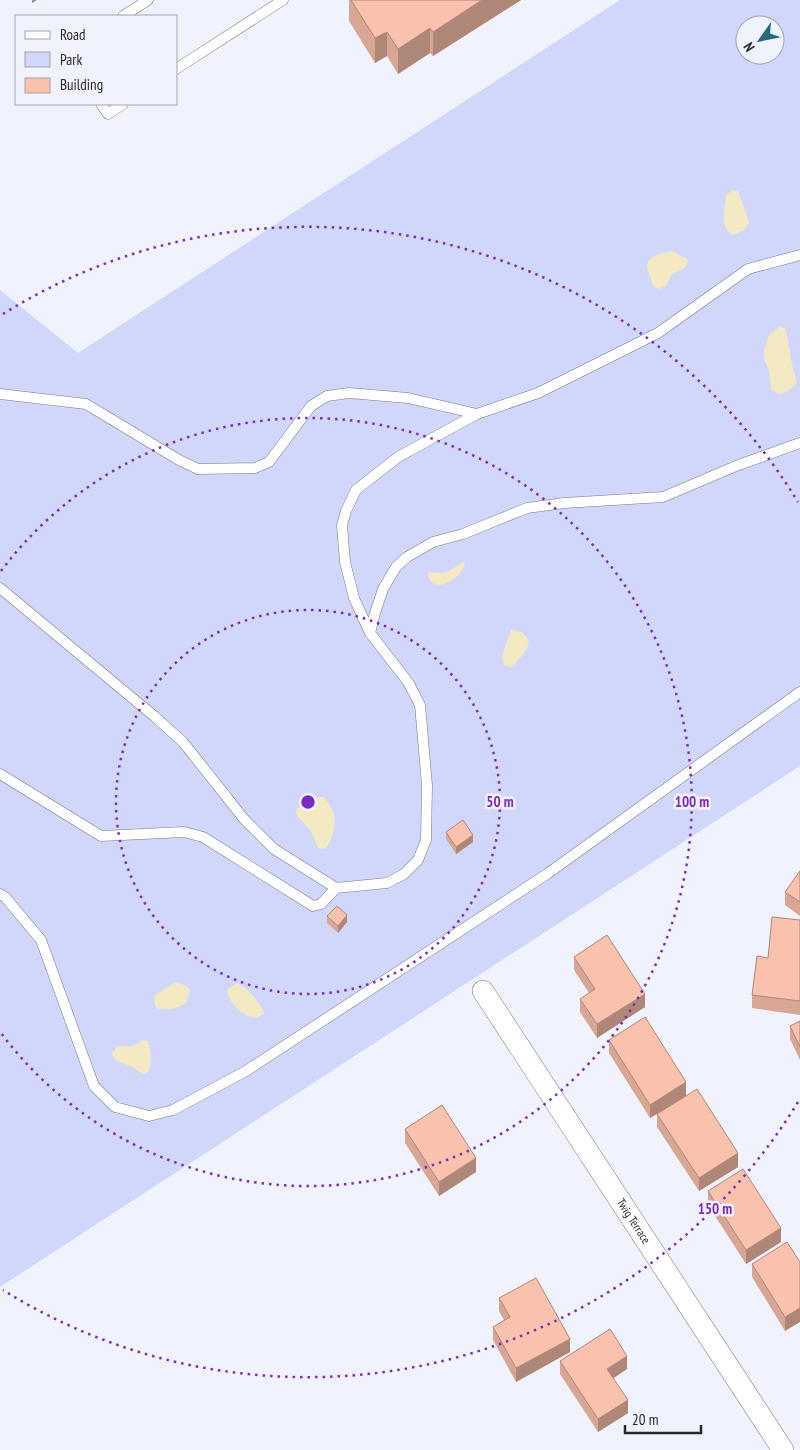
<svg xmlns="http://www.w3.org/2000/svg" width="800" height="1450" font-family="'PT Sans Narrow',sans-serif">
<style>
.green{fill:#d0d7fa;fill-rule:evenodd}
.sand{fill:#f3eac4}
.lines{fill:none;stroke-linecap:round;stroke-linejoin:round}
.lane-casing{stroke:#777982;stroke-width:11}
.street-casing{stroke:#777982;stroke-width:22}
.lane{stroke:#fff;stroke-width:10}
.street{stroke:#fff;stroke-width:21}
.wall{fill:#d7a695}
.shaded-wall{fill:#af8779}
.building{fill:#fac1ad;stroke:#af8779}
.ring{fill:none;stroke:#7b2cbf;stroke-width:2.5;stroke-dasharray:2.5 5}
.labels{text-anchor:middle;stroke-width:5;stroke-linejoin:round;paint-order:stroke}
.street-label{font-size:12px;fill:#2a2a2e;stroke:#f0f3fd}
.centre{fill:#7b2cbf;stroke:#f0f3fd;stroke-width:2.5}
.ring-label{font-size:15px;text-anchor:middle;font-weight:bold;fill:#7b2cbf;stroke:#f0f3fd;stroke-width:5;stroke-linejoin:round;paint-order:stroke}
</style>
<rect width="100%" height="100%" fill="#f0f3fd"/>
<path class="green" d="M 620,0 L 800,0 L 800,766 L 0,1287 L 0,290 L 78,353 ZM 745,25 L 775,25 L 775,55 L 745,55 Z"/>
<path class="sand" d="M 733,190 L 738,191 L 749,222 L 744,230 L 732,235 C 719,227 725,208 726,195 Z
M 671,251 L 687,259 L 688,262 C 685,270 678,271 671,275 L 666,286 L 659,289 L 654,287 C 644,262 642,258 671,251 Z
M 779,327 L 785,328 C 790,346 790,364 797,381 L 797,383 C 788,391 781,399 771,389 L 769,370 L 764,359 L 764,351 L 769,335 Z
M 463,562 L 465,565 C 460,578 434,597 428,575 L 429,572 L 442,573 L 449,571 Z
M 511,630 L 522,632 L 529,640 L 526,651 L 512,667 L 504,665 L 502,656 Z
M 320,797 L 325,797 C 327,802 331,806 333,811 C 337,823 333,840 325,849 L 318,848 L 311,831 L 299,818 L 296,813 L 297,808 Z
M 174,983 C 180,982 188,986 190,991 L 187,1001 C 180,1009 169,1010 158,1009 L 155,1005 L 154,996 Z
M 237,983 C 245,985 263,1005 264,1014 C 260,1016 256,1018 252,1017 C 241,1016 228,1000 227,990 Z
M 143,1040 L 148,1041 C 151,1051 153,1064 147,1073 L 143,1074 C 139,1072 136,1069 132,1067 C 124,1062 116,1064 112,1054 L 117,1046 L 133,1046 Z"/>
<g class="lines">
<g class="lane-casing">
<path id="lane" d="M 123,16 L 148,0
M 176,69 L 283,0
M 101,104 L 108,114 L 123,104
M 0,394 L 86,404 L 179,460 L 198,469 L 255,468 L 269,462 L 311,406 L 327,396 L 349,393 L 408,398 L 477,414
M 0,588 L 154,716 L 183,742 L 244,819 L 274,849 L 336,888 L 387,883 L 404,874 L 418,860 L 426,840 L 427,785 L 420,705 L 408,682 L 370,633 L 375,613 L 383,589 L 396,567 L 407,557 L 433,542 L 463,534 L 527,508 L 564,503 L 663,497 L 736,466 L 800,443
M 370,633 L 354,598 L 345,562 L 342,525 L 346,511 L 356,490 L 398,457 L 477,414 L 538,393 L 658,333 L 748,269 L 800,255
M 0,774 L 101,836 L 184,832 L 203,837 L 313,906 L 321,904 L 336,888
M 0,894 L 5,897 L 41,940 L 94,1086 L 115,1107 L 149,1116 L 173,1110 L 246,1071 L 547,874 L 800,692"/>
</g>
<g class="street-casing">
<g id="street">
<path id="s1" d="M 483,991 L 783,1450"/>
</g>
</g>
<use href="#lane" class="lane"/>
<use href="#street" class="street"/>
</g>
<path class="wall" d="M 349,0 L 521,0 L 433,56 L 430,53 L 398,74 L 387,56 L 375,63 L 349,21 Z
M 446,832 L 473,842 L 456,854 L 446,839 Z
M 800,871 L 800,916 L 785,905 L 785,892 Z
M 327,916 L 347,922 L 338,933 L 327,923 Z
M 800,920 L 800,1015 L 752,1008 L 752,995 L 768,958 Z
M 574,957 L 645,1007 L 597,1038 L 580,1012 L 580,999 L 589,993 L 574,970 Z
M 800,1021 L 800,1060 L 790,1039 L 790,1026 Z
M 609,1040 L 686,1096 L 738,1167 L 699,1191 L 657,1127 L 657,1114 L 650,1118 L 609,1053 Z
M 405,1129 L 476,1172 L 439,1196 L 405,1143 Z
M 708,1191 L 781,1242 L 746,1264 L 708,1205 Z
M 787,1242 L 785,1331 L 752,1277 L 752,1264 Z
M 499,1298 L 570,1352 L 516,1382 L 493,1340 L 493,1327 L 504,1320 L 499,1311 Z
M 560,1361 L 627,1369 L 614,1378 L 628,1413 L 598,1432 L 560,1374 Z"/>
<path class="shaded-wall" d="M 32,0 L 37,0 L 32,3 Z
M 482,0 L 521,0 L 433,56 L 433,32 Z
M 430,28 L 430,53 L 398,74 L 398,49 Z
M 387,32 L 387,56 L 375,63 L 375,38 Z
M 473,835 L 473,842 L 456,854 L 456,847 Z
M 347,915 L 347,922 L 338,933 L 338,926 Z
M 645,994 L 645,1007 L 597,1038 L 597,1024 Z
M 686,1082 L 686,1096 L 650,1118 L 650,1105 Z
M 738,1153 L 738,1167 L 699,1191 L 699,1178 Z
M 476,1158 L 476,1172 L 439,1196 L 439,1182 Z
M 781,1228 L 781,1242 L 746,1264 L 746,1250 Z
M 800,1308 L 800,1322 L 785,1331 L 785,1317 Z
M 570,1339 L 570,1352 L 516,1382 L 516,1368 Z
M 627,1356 L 627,1369 L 607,1382 L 607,1369 Z
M 628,1400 L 628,1413 L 598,1432 L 598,1419 Z"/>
<path class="building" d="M 351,0 L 482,0 L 433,32 L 430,28 L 398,49 L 387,32 L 375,38 Z
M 463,820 L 473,835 L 456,847 L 446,832 Z
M 800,871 L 800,902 L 785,892 Z
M 337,906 L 347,915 L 338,926 L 327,916 Z
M 772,917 L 800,920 L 800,1001 L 752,995 L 757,956 L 768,958 Z
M 607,935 L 645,994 L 597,1024 L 580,999 L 595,989 L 574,957 Z
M 645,1017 L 686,1082 L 650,1105 L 609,1040 Z
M 800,1021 L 800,1047 L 790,1026 Z
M 697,1089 L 738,1153 L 699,1178 L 657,1114 Z
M 442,1105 L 476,1158 L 439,1182 L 405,1129 Z
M 743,1169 L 781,1228 L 746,1250 L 708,1191 Z
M 787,1242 L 800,1262 L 800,1308 L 785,1317 L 752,1264 Z
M 536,1278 L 570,1339 L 516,1368 L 493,1327 L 510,1317 L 499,1298 Z
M 610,1329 L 627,1356 L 607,1369 L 628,1400 L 598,1419 L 560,1361 Z"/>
<g class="ring">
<circle cx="308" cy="802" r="192"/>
<path d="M1 571A384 384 0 1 1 1 1033"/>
<path d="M798 1102A575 575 0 0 1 3 1290M3 314A575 575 0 0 1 798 502"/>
</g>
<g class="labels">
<g class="street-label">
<text dy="4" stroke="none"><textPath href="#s1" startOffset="275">Twig Terrace</textPath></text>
</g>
</g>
<circle cx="308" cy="802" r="8" class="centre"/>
<g class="ring-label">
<text x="500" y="807">50 m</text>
<text x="692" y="807">100 m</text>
<text x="715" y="1214">150 m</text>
</g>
<rect x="15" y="15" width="162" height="90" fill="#f0f3fd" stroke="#a1a3aa"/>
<rect x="25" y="31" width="25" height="8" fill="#ffffff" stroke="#a1a3aa"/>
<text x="60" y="40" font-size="15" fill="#2a2a2e">Road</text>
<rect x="25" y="52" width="25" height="15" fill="#d0d7fa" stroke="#a1a3aa"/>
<text x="60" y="65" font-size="15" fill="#2a2a2e">Park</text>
<rect x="25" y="78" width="25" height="15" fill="#fac1ad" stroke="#a1a3aa"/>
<text x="60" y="90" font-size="15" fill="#2a2a2e">Building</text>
<g transform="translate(760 40) rotate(237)"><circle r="24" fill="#f0f3fd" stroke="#a1a3aa"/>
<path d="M0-4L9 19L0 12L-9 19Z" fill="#27697c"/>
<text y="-8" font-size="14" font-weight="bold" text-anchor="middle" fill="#2a2a2e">N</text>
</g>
<path d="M625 1425v8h76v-8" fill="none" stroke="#2a2a2e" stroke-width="2.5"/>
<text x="632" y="1425" font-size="15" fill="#2a2a2e" stroke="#f0f3fd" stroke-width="4" paint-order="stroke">20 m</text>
</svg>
